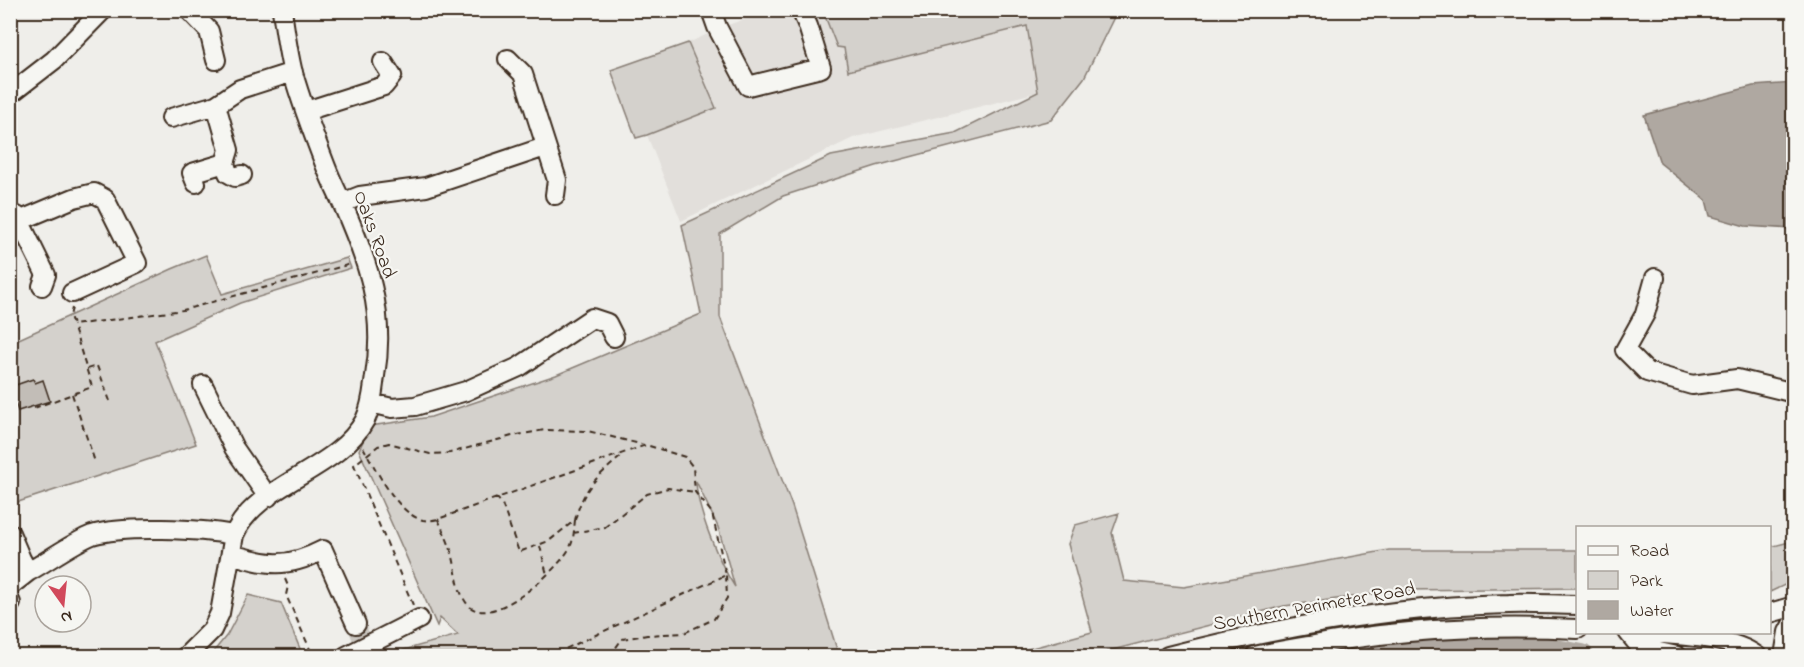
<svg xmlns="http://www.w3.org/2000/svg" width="1804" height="667" font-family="'Indie Flower',sans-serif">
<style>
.built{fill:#e2dfdb}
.green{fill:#d4d1cc;stroke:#887e75;stroke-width:1.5;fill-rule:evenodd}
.water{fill:#afa8a1;stroke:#81766d;stroke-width:1.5}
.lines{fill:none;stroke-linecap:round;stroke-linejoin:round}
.river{stroke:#afa8a1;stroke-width:24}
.building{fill:#c2bdb7;stroke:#3b2a1e;stroke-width:1.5}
.minor-tunnel{stroke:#cbc7c1;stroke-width:18;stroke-dasharray:18 9;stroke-linecap:butt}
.minor-casing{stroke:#3b2a1e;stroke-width:22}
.path{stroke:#3b2a1e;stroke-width:2;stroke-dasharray:6 4.5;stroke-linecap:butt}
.minor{stroke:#f6f6f2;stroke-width:18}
.labels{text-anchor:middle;stroke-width:4.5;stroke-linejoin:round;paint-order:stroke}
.street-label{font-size:20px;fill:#3b2a1e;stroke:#f6f6f2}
</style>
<rect width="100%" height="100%" fill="#efeeea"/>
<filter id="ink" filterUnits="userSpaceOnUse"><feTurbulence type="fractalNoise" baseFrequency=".0167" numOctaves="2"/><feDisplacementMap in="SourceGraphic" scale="12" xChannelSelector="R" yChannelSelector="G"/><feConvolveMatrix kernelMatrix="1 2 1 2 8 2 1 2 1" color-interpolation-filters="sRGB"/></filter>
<g filter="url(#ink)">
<path class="built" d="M 767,11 L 823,11 L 837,47 L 844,48 L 848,71 L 1028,26 L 1038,92 L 853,138 L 681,221 L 647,135 L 716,108 L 688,43 L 728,25 Z"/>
<path class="green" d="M 823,11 L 1117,11 L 1084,78 L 1051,120 L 876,166 L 783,196 L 720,234 L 720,317 L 792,506 L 839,656 L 807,656 L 805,651 L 784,656 L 391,656 L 404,650 L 458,635 L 440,618 L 437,626 L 359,450 L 370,426 L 431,417 L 556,375 L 701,314 L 682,225 L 831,156 L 955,133 L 1038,92 L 1027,26 L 848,71 L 844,48 L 837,47 ZM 696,481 L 718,527 L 735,587 C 719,563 697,510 696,481 Z
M 688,43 L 716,108 L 647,135 L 636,138 L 611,70 Z
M 206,255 L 222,294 L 347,258 L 351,268 L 240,303 L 155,341 L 196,444 L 12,504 L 10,500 L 10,343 L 172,269 Z
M 1119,513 L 1112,533 L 1124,581 L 1184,587 L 1389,550 L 1577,550 L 1577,588 L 1404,590 L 1284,606 L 1089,656 L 1002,656 L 1092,632 L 1068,544 L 1075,525 Z
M 1793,541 L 1793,581 L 1770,592 L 1770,547 Z
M 248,595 L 281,603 L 303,656 L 210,656 L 227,635 Z"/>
<path class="water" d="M 1793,83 L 1793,229 L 1745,226 L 1710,216 L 1706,200 L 1660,163 L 1644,115 L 1753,86 Z"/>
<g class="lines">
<path class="river" d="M 1377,656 L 1456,645 L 1523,645 L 1582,656"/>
</g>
<path class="building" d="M 33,379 L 35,383 L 43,380 L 50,401 L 18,411 L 10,387 Z"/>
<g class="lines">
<path class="minor-tunnel" d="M 356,624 L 361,637"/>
<g class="minor-casing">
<path id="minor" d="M 189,10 L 209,31 L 216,60
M 711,10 L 717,27 L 748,86 L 821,68 L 808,26 L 801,10
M 508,59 L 523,74 L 557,180 L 555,195
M 10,94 L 54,60 L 103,10
M 306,111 L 384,86 L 392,76 L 383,62
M 171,118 L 216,105 L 240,89 L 293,72
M 225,163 L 228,173 L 235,177 L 242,175
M 196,183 L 192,173 L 225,163 L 229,150 L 216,105
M 342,203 L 360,196 L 426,187 L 545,147
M 13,217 L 17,216 L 46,275 L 42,286
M 19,221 L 74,198 L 94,193 L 105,199 L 137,263 L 72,293
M 1655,278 L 1645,314 L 1625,350 L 1647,372 L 1692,385 L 1737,379 L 1794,393
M 203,385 L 234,448 L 268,497
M 371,403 L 392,408 L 415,406 L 466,391 L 519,367 L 592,318 L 607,323 L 614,337
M 10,533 L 21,559 L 28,572 C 46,562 74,542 92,535 C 123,525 202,529 234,535
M 231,554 C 268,565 286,569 323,550 L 356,624
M 10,586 L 28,572
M 10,601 L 11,603
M 1770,613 L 1794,606
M 1628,632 L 1641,648 L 1677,656
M 1640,632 C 1675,636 1729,635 1757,656
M 186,656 L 212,630 L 220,613 L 234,535 C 256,483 337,472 365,420 C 372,406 373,390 375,376 C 386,312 368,262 343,205 C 337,192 331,180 326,167 C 314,136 302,105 293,73 C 288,53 285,31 282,10
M 346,656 L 419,619
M 1168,656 C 1279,627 1394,606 1509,604 C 1532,603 1555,605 1578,605
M 1255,656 C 1273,652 1291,649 1309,646 C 1397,629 1488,625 1578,629
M 1784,656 L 1788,632 L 1794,621"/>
</g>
<path class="path" d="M 72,308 L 70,316 L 73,325 L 183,310 L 351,264
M 87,369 L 97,366 L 110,401
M 72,394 L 95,462
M 34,408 L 92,387 L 73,325
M 363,447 C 376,469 397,514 423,520 C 428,521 433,520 438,519 L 646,445 L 685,457 L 693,467 L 695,492 L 712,513 L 726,575 L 550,656
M 438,519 C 443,531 450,544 453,557 C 457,573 457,592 468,605 C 491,631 560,569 570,547 C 574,540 574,528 575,520 L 549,541 L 519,552 L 502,504 L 498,499 L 493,499
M 575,520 C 584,486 598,476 624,454
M 573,533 L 605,527 L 647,494 L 668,488 L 695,492
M 540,546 L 547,575
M 285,579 L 288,586 L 286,595 L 313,656
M 413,605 L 354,465 L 378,446 L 389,443 L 430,454 L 450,453 L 512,436 L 545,430 L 588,431 L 644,445
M 610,656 L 622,639 L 647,635 L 684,633 L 714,619 L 727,598 L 726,575
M 1137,656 L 1152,653"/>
<use href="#minor" class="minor"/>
</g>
</g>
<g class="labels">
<g class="street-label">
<text transform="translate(376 234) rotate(70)" y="7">Oaks Road</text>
<text transform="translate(1314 605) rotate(-10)" y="7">Southern Perimeter Road</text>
</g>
</g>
<rect width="1804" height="667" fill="none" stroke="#f6f6f2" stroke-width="36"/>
<rect x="18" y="18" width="1768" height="631" fill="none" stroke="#3b2a1e" stroke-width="2" filter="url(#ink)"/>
<rect x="1576" y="526" width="195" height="108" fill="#f6f6f2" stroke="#aba49d" stroke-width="1.5"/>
<rect x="1588" y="546" width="30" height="9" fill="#f6f6f2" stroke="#aba49d" stroke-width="1.5"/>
<text x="1630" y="556" font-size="18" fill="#3b2a1e">Road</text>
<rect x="1588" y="571" width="30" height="18" fill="#d4d1cc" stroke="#aba49d" stroke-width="1.5"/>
<text x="1630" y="586" font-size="18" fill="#3b2a1e">Park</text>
<rect x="1588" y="601" width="30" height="18" fill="#afa8a1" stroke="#aba49d" stroke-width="1.5"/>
<text x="1630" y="616" font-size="18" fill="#3b2a1e">Water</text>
<g transform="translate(63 604) rotate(165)"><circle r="28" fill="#f6f6f2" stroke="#aba49d" stroke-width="1.5"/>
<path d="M0-4.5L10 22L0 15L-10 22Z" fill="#d1495b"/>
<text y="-9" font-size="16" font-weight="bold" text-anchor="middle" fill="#3b2a1e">N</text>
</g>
</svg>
